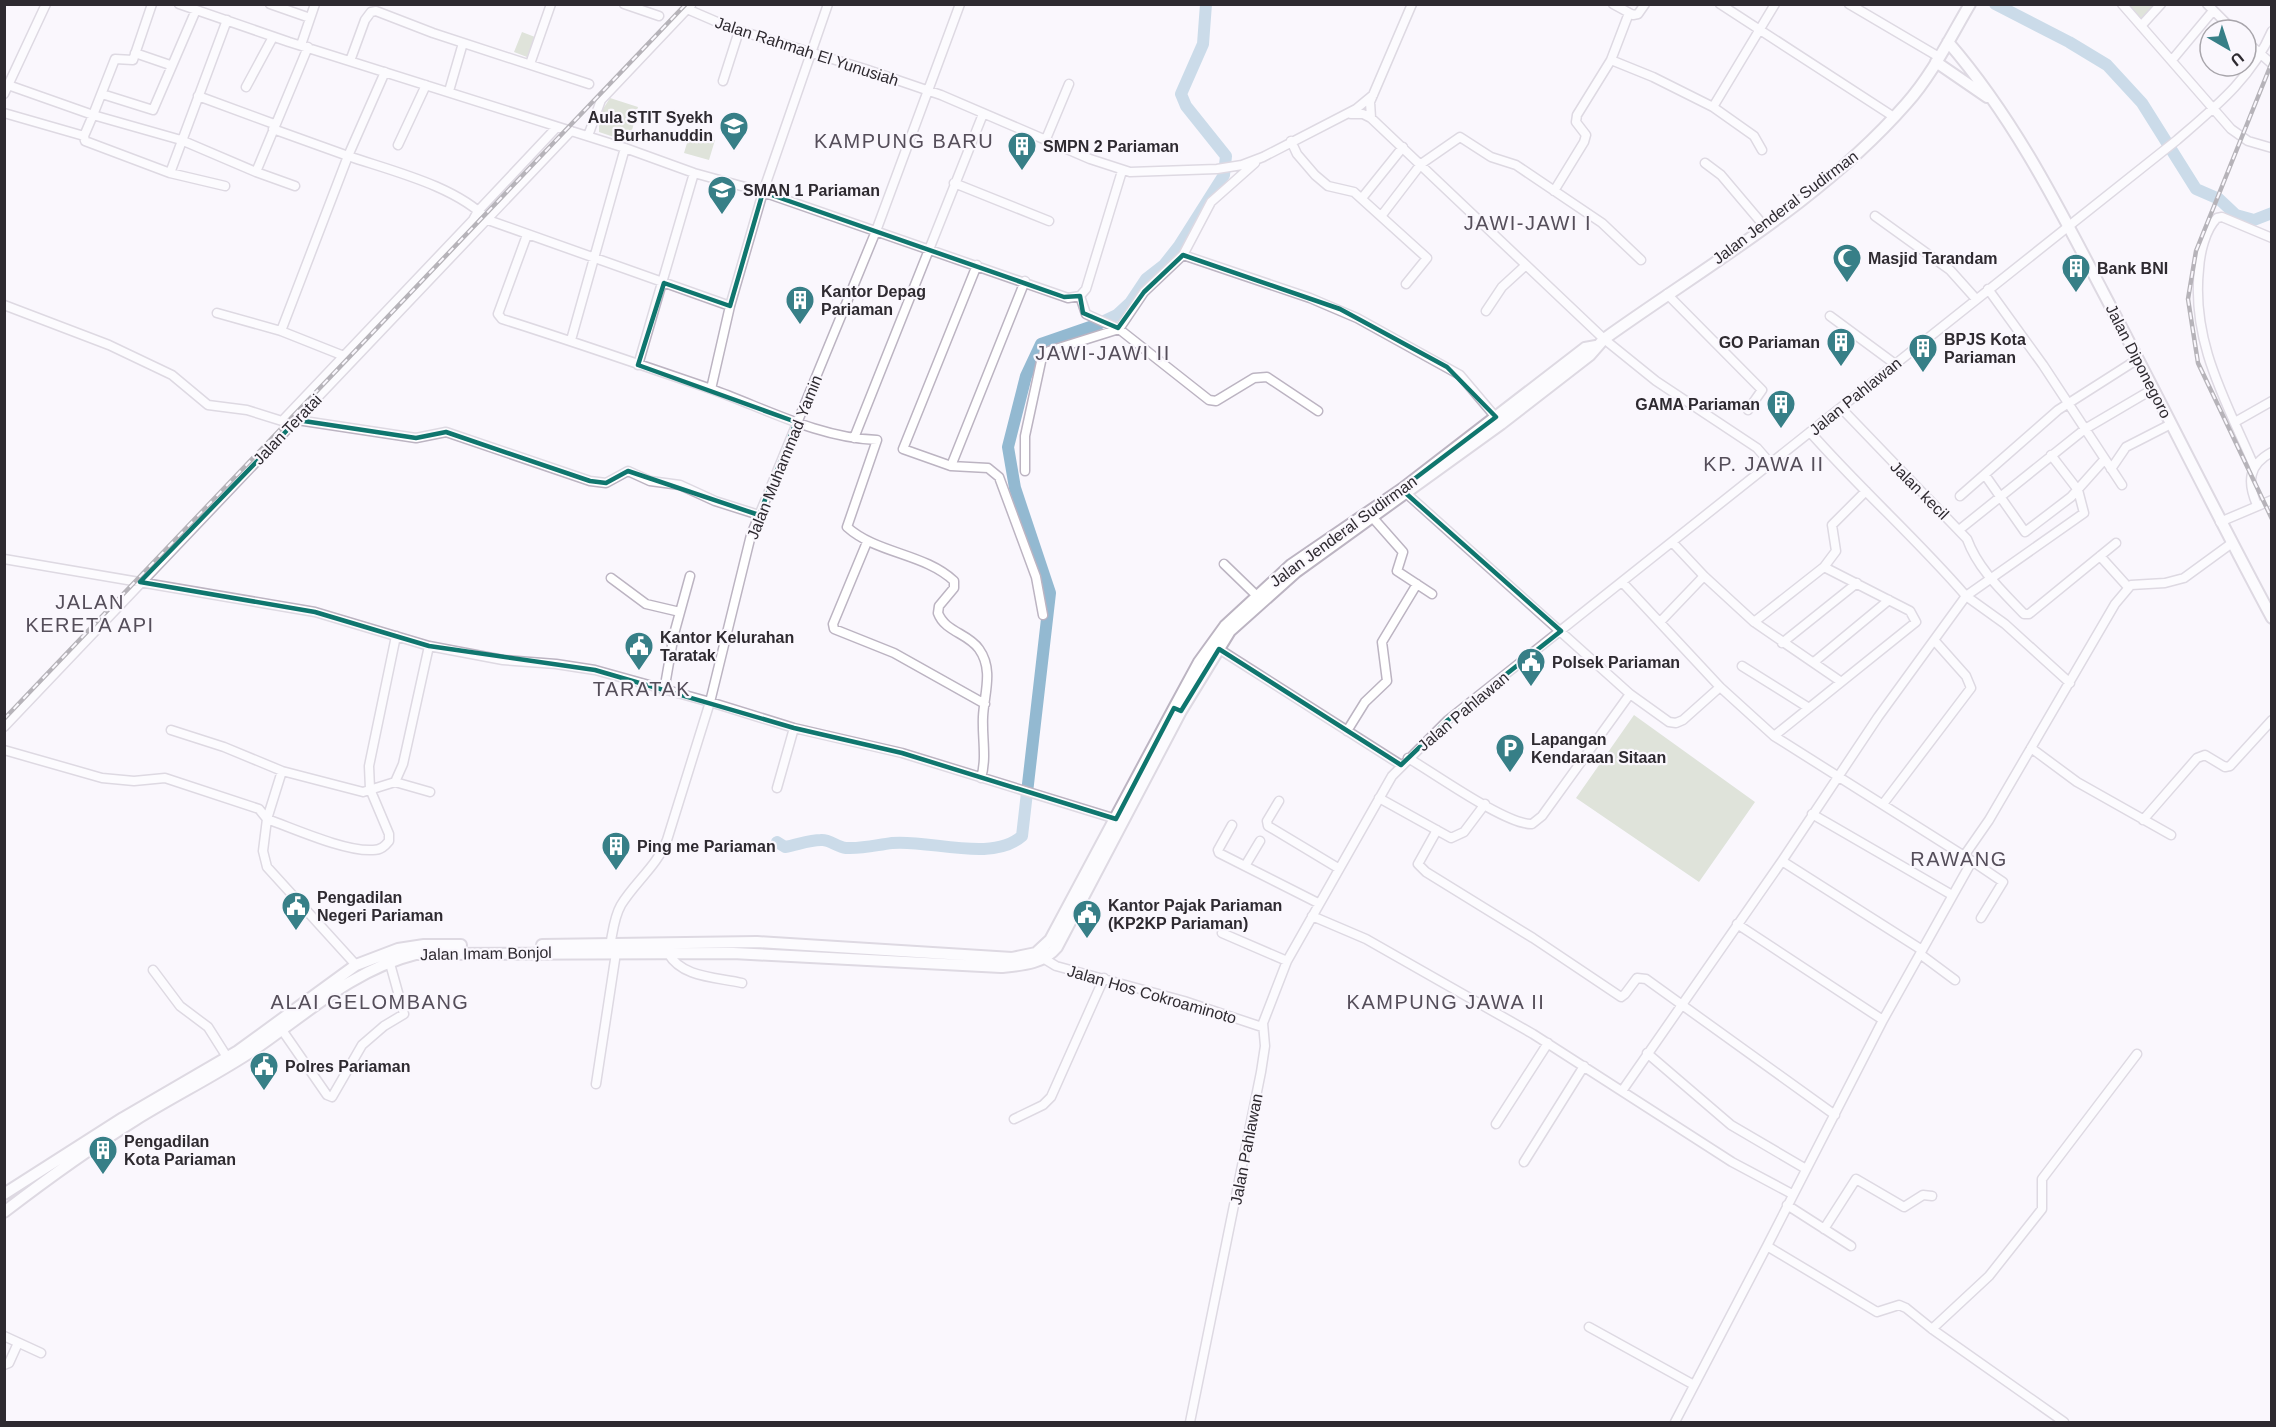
<svg xmlns="http://www.w3.org/2000/svg" width="2276" height="1427" font-family="Arial,sans-serif">
<style>
.green{fill:#becab0}
.lines{fill:none;stroke-linecap:round;stroke-linejoin:round}
.river{stroke:#93b9d1;stroke-width:12}
.minor-casing{stroke:#bcb4c2;stroke-width:11}
.major-casing{stroke:#bcb4c2;stroke-width:14}
.minor{stroke:#fff;stroke-width:8}
.major{stroke:#fff;stroke-width:10}
.rail-casing{stroke:#656167;stroke-width:4.5}
.rail{stroke:#faf7fd;stroke-width:2;stroke-dasharray:7;stroke-linecap:butt}
.marked{fill:none;stroke:#0f766e;stroke-width:4.5;stroke-linejoin:round}
.labels{text-anchor:middle;stroke-width:4.5;stroke-linejoin:round;paint-order:stroke}
.street-label{font-size:16px;fill:#2e2a30;stroke:#faf7fd}
.poi-label{font-size:16px;font-weight:bold;fill:#2e2a30;stroke:#faf7fd;text-anchor:start}
.quarter-label{font-size:20px;letter-spacing:1.5px;fill:#554e5a;stroke:#faf7fd}
</style>
<rect width="100%" height="100%" fill="#faf7fd"/>
<path class="green" d="M 2127,5 L 2156,5 L 2141,22 Z
M 522,32 L 535,37 L 527,57 L 514,52 Z
M 610,98 L 638,107 L 629,142 L 599,132 L 599,115 Z
M 690,133 L 715,140 L 709,160 L 684,153 Z
M 1634,715 L 1755,802 L 1699,882 L 1576,798 Z"/>
<g class="lines">
<path class="river" d="M 1995,4 L 2069,42 L 2107,65 L 2142,103 L 2196,189 L 2219,199 L 2236,215 L 2254,220 L 2272,213
M 777,842 L 785,847 C 797,845 809,840 821,840 C 829,839 837,847 846,848 C 863,849 876,845 892,843 C 929,839 992,863 1022,836 L 1050,593 L 1015,488 L 1008,447 L 1026,376 L 1041,344 L 1096,325 L 1117,315 L 1130,303 L 1146,279 L 1164,265 L 1179,246 L 1224,175 L 1226,156 L 1186,106 L 1181,94 L 1203,44 L 1206,4"/>
<g class="minor-casing">
<path id="minor" d="M 179,4 L 289,42 L 625,148 L 694,173 L 763,192 L 1068,298 L 1080,296 L 1086,289 L 1122,171
M 270,4 L 310,18
M 624,4 L 659,16
M 1613,4 L 1633,15 L 1638,14 L 1645,4
M 1720,4 L 1894,117
M 1849,4 L 1939,57
M 2122,4 L 2231,129 L 2248,141 L 2272,148
M 2207,4 L 2233,30
M 687,9 L 731,28 L 865,69 L 941,95 L 1090,159 L 1130,172 L 1217,169 L 1242,165 L 1263,157 L 1356,109 L 1373,95
M 1629,13 L 1611,60 L 1653,77 L 1713,107 L 1775,4
M 2141,26 L 2161,4
M 2246,41 L 2272,64
M 301,45 L 315,4
M 135,53 L 170,65
M 2172,60 L 2212,12
M 350,61 L 365,20 L 371,12 L 376,11 L 433,33 L 589,84
M 530,64 L 551,4
M 385,72 L 348,156 C 392,171 456,186 488,220 L 730,306
M 723,81 L 739,31
M 8,85 L 93,115 L 115,59 L 133,60 L 152,4
M 246,87 L 273,37
M 449,91 L 463,43
M 4,94 L 46,4
M 102,94 L 153,110 L 196,10
M 198,96 L 274,124
M 1713,107 L 1754,136 L 1762,150
M 4,113 L 84,136 L 85,141 L 170,173 L 225,186
M 1351,114 L 1363,114 L 1371,118 L 1604,339 L 1656,381 L 1757,448 L 1771,464
M 1371,118 L 1370,102 L 1412,4
M 273,129 L 348,156 L 281,331
M 84,136 L 93,115 L 181,140 L 256,172 L 308,47
M 588,136 L 601,100 L 691,5
M 1046,139 L 1069,84
M 1291,141 L 1297,154 L 1315,175 L 1328,186 L 1354,192 L 1427,258 L 1406,284
M 398,145 L 426,85
M 1705,163 L 1721,175 L 1765,227
M 256,172 L 295,186
M 170,173 L 227,20
M 954,183 L 1049,221
M 1554,191 L 1584,142 L 1586,135 L 1576,122 L 1577,115 L 1611,60
M 1362,198 L 1403,147
M 1382,215 L 1421,164 L 1460,137 L 1491,157 L 1516,165 L 1602,223 L 1641,260
M 1875,216 L 1950,270 L 1976,299
M 527,235 L 498,314 L 502,319 C 572,341 641,365 711,389 C 764,408 819,438 877,440 L 847,527 C 877,554 924,553 954,581 L 954,588 L 939,606 L 938,613 C 945,632 968,633 979,649 C 994,670 984,694 983,717 C 982,738 987,758 981,778
M 1183,255 L 1310,298 L 1357,318 L 1460,375 L 1499,421
M 977,265 L 903,449 L 951,466 L 1025,281
M 1988,289 L 2043,365 L 2122,485
M 1667,294 L 1762,390 L 1748,410
M 1080,296 L 1086,314 L 1119,329 L 1209,400 L 1216,401 L 1254,378 L 1267,377 L 1318,411
M 4,305 L 109,345 L 172,375 L 208,405 L 247,410 L 282,421 L 473,220 L 478,211 L 557,127
M 1486,311 L 1502,287 L 1526,265
M 217,313 L 281,331 L 344,356
M 1830,316 L 1895,364
M 571,340 L 625,148
M 638,365 L 694,173
M 711,389 L 730,306 L 763,192 L 828,4
M 1841,408 L 1967,539 C 1978,569 2002,591 2024,614 L 2029,614 L 2116,543
M 297,420 L 416,438 L 446,432 L 590,481 L 606,483 L 628,471 L 650,481 L 680,485 L 715,501 L 759,515
M 2235,422 L 2272,401
M 854,438 L 983,114
M 2051,455 L 2078,490 L 2084,513 L 1966,596 L 2005,624 L 2070,683
M 951,466 L 988,468 L 999,477 L 1036,577 L 1043,615
M 2254,466 C 2226,401 2191,342 2199,269 C 2200,253 2205,230 2217,218 L 2222,217 L 2272,238
M 2111,469 L 2126,447 L 2171,424
M 1025,471 L 1025,436 L 1042,357 L 1049,351 L 1119,329 L 1144,292 L 1183,255 L 1211,202 L 1255,163
M 1985,475 L 2025,532 L 2071,497 L 2104,460
M 1407,494 L 1630,694 L 1669,722 L 1676,723 L 1683,720 L 1720,687
M 1960,496 L 2058,410 L 2138,359
M 2257,505 C 2247,482 2248,465 2272,452
M 1373,518 L 1403,552 L 1397,571 L 1432,594
M 2220,522 L 2272,500
M 1959,530 L 2085,429 L 2153,389
M 867,542 L 833,624 L 834,629 L 894,653 L 985,704
M 1673,543 L 1704,576
M 2100,556 L 2128,587
M 4,559 L 315,612 L 429,646 L 503,660 L 556,664 L 595,670 L 710,702 L 794,728 L 902,753 L 1116,819
M 1224,564 L 1256,595
M 1824,567 L 1836,551 L 1832,525 L 1866,491
M 611,578 L 646,604 L 680,612
M 1623,583 L 1720,687 L 1774,736 L 1964,856
M 1660,622 L 1704,576 L 1754,622
M 1782,643 L 1857,583
M 1219,649 L 1401,765
M 1814,662 L 1889,600
M 1742,666 L 1809,708
M 664,691 L 674,634 L 690,576
M 4,727 L 571,131
M 171,730 L 224,747 L 282,771 L 363,792 L 395,782 L 403,764 L 429,646
M 1347,731 L 1365,702 L 1387,681 L 1382,642 L 1417,584
M 1774,736 L 1916,622 L 1910,611 L 1824,567 L 1754,622 L 1840,681
M 2031,748 L 2077,782 L 2171,835
M 4,750 L 102,778 L 134,781 L 165,778 L 259,809 L 267,819 L 263,851 L 267,867 L 356,965
M 1408,758 C 1434,773 1506,825 1532,824 L 1542,816 L 1630,694
M 282,771 L 267,819 C 295,829 346,852 373,850 C 381,850 385,846 389,841 L 389,834 L 370,789 L 369,766 L 396,636
M 395,782 L 430,792
M 777,788 L 794,728
M 1379,798 L 1451,838 L 1464,832 L 1485,804
M 1279,801 L 1267,821 L 1268,826 L 1338,868
M 1883,804 L 1971,688 L 1966,676 L 1934,640
M 1812,814 L 1952,895
M 2143,820 L 2197,758 L 2205,755 L 2225,767 L 2230,766 L 2272,720
M 1232,825 L 1218,850 L 1219,853 L 1318,903
M 1437,830 L 1418,864 L 1426,872 L 1533,938 L 1621,997 L 1625,994 L 1637,978 L 1646,979 L 1835,1115
M 1782,861 L 1922,950
M 1972,861 L 2003,882 L 1981,918
M 1245,866 L 1260,841
M 1312,916 L 1366,939 L 1533,1034 L 1732,1162 L 1792,1194
M 1737,924 L 1883,1020
M 1222,933 L 1287,961
M 609,950 C 613,934 613,919 621,905 C 635,882 657,866 667,840 L 710,702 L 751,535 L 876,231 L 960,4
M 668,953 C 682,978 716,977 742,983
M 1920,954 L 1955,980
M 1038,955 L 1056,966 L 1184,1001 L 1262,1027
M 153,970 L 180,1006 L 208,1027 L 227,1057
M 282,1030 L 327,1095 L 332,1097 L 362,1045 L 384,1026 L 404,1014 L 389,960
M 1647,1053 L 1731,1125 L 1806,1169
M 596,1084 L 616,953
M 1622,1091 L 1782,861 L 1878,717 L 1966,596 C 1917,539 1860,489 1810,432
M 1014,1119 L 1043,1105 L 1051,1097 L 1104,978
M 1496,1124 L 1548,1043
M 1524,1162 L 1584,1066
M 1787,1205 L 1851,1246
M 1824,1229 L 1856,1179 L 1904,1207 L 1923,1195 L 1932,1196
M 1589,1327 L 1694,1385
M 1932,1329 L 1989,1276 L 2042,1209 L 2042,1179 L 2137,1054
M 4,1336 L 41,1353
M 4,1365 L 9,1363 L 18,1343
M 1190,1422 L 1261,1072 L 1265,1046 L 1263,1023 L 1287,961 L 1392,776 L 1448,720 L 2177,140 C 2214,108 2252,78 2272,31
M 1675,1422 L 1767,1246
M 2064,1422 L 1932,1329 L 1906,1308 L 1899,1305 L 1877,1312 L 1767,1246 L 1883,1020 L 1972,861 L 1964,856 L 1989,820 L 2115,604 L 2131,585 L 2165,583 L 2184,578 L 2232,543"/>
</g>
<g class="major-casing">
<path id="major" d="M 1948,42 C 2013,117 2057,204 2103,292 C 2160,400 2214,510 2272,618
M 1936,62 L 1987,97
M 542,945 L 757,942 L 1012,958 L 1036,953 L 1050,940 L 1174,708 L 1199,662 L 1225,626 L 1291,565 L 1402,489 L 1585,348 L 1596,346
M 4,1194 L 123,1118 L 238,1051 L 356,965 L 398,949 L 424,945 L 461,945
M 4,1212 C 47,1179 90,1148 135,1120 C 172,1097 212,1077 249,1053 C 303,1017 351,970 416,954 L 733,953 L 1001,967 C 1022,965 1043,964 1057,947 L 1181,711 L 1230,631 L 1296,572 L 1501,424 L 1590,355 L 1604,339 C 1706,266 1822,200 1906,104 C 1932,75 1950,38 1970,4"/>
</g>
<use href="#minor" class="minor"/>
<use href="#major" class="major"/>
<g class="rail-casing">
<path id="rail" d="M 2272,62 L 2196,251 L 2188,299 L 2198,363 L 2272,519
M 4,719 L 686,4"/>
</g>
<use href="#rail" class="rail"/>
</g>
<path d="M0 0H2276V1427H0ZM 763,192 L 1064,297 L 1080,296 L 1083,313 L 1118,328 L 1144,292 L 1183,255 L 1340,309 L 1447,367 L 1496,417 L 1401,489 L 1561,631 L 1448,720 L 1401,765 L 1219,649 L 1181,711 L 1174,708 L 1116,819 L 902,753 L 794,728 L 595,670 L 429,646 L 315,612 L 140,582 L 297,420 L 416,438 L 446,432 L 590,481 L 606,483 L 628,471 L 759,515 L 796,422 L 638,365 L 664,283 L 730,306 Z" fill="#faf7fd" fill-opacity=".55" fill-rule="evenodd"/>
<path class="marked" d="M 763,192 L 1064,297 L 1080,296 L 1083,313 L 1118,328 L 1144,292 L 1183,255 L 1340,309 L 1447,367 L 1496,417 L 1401,489 L 1561,631 L 1448,720 L 1401,765 L 1219,649 L 1181,711 L 1174,708 L 1116,819 L 902,753 L 794,728 L 595,670 L 429,646 L 315,612 L 140,582 L 297,420 L 416,438 L 446,432 L 590,481 L 606,483 L 628,471 L 759,515 L 796,422 L 638,365 L 664,283 L 730,306 Z"/>
<defs>
<g id="university-pin" transform="scale(1.5)"><path d="M0 17L-7.5 6A9.5 9.5 0 1 1 7.5 6Z" fill="#377f87" stroke="#faf7fd"/><path d="M0-5L7-2L0 1L-7-2ZM-4 1L0 2.5L4 1V4Q0 6-4 4Z" fill="#fff"/></g>
<g id="building-pin" transform="scale(1.5)"><path d="M0 17L-7.5 6A9.5 9.5 0 1 1 7.5 6Z" fill="#377f87" stroke="#faf7fd"/><path d="M-4-6H4V6H1V3H-1V6H-4ZM-2.5-4.3h1.7v1.8h-1.7ZM.8-4.3h1.7v1.8H.8ZM-2.5-1h1.7V.8h-1.7ZM.8-1h1.7V.8H.8Z" fill="#fff"/></g>
<g id="school-pin" transform="scale(1.5)"><path d="M0 17L-7.5 6A9.5 9.5 0 1 1 7.5 6Z" fill="#377f87" stroke="#faf7fd"/><path d="M0-5L7-2L0 1L-7-2ZM-4 1L0 2.5L4 1V4Q0 6-4 4Z" fill="#fff"/></g>
<g id="mosque-pin" transform="scale(1.5)"><path d="M0 17L-7.5 6A9.5 9.5 0 1 1 7.5 6Z" fill="#377f87" stroke="#faf7fd"/><path d="M3.5-4.9A6 6 0 1 0 3.5 4.9A5 5 0 1 1 3.5-4.9Z" fill="#fff"/></g>
<g id="civic-pin" transform="scale(1.5)"><path d="M0 17L-7.5 6A9.5 9.5 0 1 1 7.5 6Z" fill="#377f87" stroke="#faf7fd"/><path d="M-.6-6.5H3V-4.5H.6V-3L4-1V1h2V6H-6V1h2V-1L-.6-3ZM-1.2 2.5V6h2.4V2.5Z" fill="#fff"/></g>
<g id="parking-pin" transform="scale(1.5)"><path d="M0 17L-7.5 6A9.5 9.5 0 1 1 7.5 6Z" fill="#377f87" stroke="#faf7fd"/><path d="M-3.5-5.5H1a3.5 3.5 0 0 1 0 7H-1V5.5H-3.5ZM-1-3.4V-.6H.8a1.4 1.4 0 0 0 0-2.8Z" fill="#fff"/></g>
</defs>
<g fill-rule="evenodd">
<use href="#university-pin" x="734" y="126"/>
<use href="#building-pin" x="1022" y="146"/>
<use href="#school-pin" x="722" y="190"/>
<use href="#mosque-pin" x="1847" y="258"/>
<use href="#building-pin" x="2076" y="268"/>
<use href="#building-pin" x="800" y="300"/>
<use href="#building-pin" x="1841" y="342"/>
<use href="#building-pin" x="1923" y="348"/>
<use href="#building-pin" x="1781" y="404"/>
<use href="#civic-pin" x="639" y="646"/>
<use href="#civic-pin" x="1531" y="662"/>
<use href="#parking-pin" x="1510" y="748"/>
<use href="#building-pin" x="616" y="846"/>
<use href="#civic-pin" x="296" y="906"/>
<use href="#civic-pin" x="1087" y="914"/>
<use href="#civic-pin" x="264" y="1066"/>
<use href="#building-pin" x="103" y="1150"/>
</g>
<g class="labels">
<g class="street-label">
<text transform="translate(807 51) rotate(18)" y="6">Jalan Rahmah El Yunusiah</text>
<text transform="translate(1785 207) rotate(-37)" y="6">Jalan Jenderal Sudirman</text>
<text transform="translate(2139 361) rotate(63)" y="6">Jalan Diponegoro</text>
<text transform="translate(1855 396) rotate(-39)" y="6">Jalan Pahlawan</text>
<text transform="translate(287 429) rotate(-46)" y="6">Jalan Teratai</text>
<text transform="translate(784 457) rotate(-68)" y="6">Jalan Muhammad Yamin</text>
<text transform="translate(1920 490) rotate(45)" y="6">Jalan kecil</text>
<text transform="translate(1343 531) rotate(-36)" y="6">Jalan Jenderal Sudirman</text>
<text transform="translate(1463 711) rotate(-40)" y="6">Jalan Pahlawan</text>
<text transform="translate(486 953) rotate(-1)" y="6">Jalan Imam Bonjol</text>
<text transform="translate(1152 994) rotate(16)" y="6">Jalan Hos Cokroaminoto</text>
<text transform="translate(1246 1149) rotate(-79)" y="6">Jalan Pahlawan</text>
</g>
<g class="poi-label">
<text x="713" y="123" text-anchor="end">Aula STIT Syekh<tspan x="713" dy="18">Burhanuddin</tspan></text>
<text x="1043" y="152">SMPN 2 Pariaman</text>
<text x="743" y="196">SMAN 1 Pariaman</text>
<text x="1868" y="264">Masjid Tarandam</text>
<text x="2097" y="274">Bank BNI</text>
<text x="821" y="297">Kantor Depag<tspan x="821" dy="18">Pariaman</tspan></text>
<text x="1944" y="345">BPJS Kota<tspan x="1944" dy="18">Pariaman</tspan></text>
<text x="1820" y="348" text-anchor="end">GO Pariaman</text>
<text x="1760" y="410" text-anchor="end">GAMA Pariaman</text>
<text x="660" y="643">Kantor Kelurahan<tspan x="660" dy="18">Taratak</tspan></text>
<text x="1552" y="668">Polsek Pariaman</text>
<text x="1531" y="745">Lapangan<tspan x="1531" dy="18">Kendaraan Sitaan</tspan></text>
<text x="637" y="852">Ping me Pariaman</text>
<text x="317" y="903">Pengadilan<tspan x="317" dy="18">Negeri Pariaman</tspan></text>
<text x="1108" y="911">Kantor Pajak Pariaman<tspan x="1108" dy="18">(KP2KP Pariaman)</tspan></text>
<text x="285" y="1072">Polres Pariaman</text>
<text x="124" y="1147">Pengadilan<tspan x="124" dy="18">Kota Pariaman</tspan></text>
</g>
<g class="quarter-label">
<text x="904" y="148">KAMPUNG BARU</text>
<text x="1528" y="230">JAWI-JAWI I</text>
<text x="1103" y="360">JAWI-JAWI II</text>
<text x="1764" y="471">KP. JAWA II</text>
<text x="90" y="609">JALAN<tspan x="90" dy="23">KERETA API</tspan></text>
<text x="642" y="696">TARATAK</text>
<text x="1959" y="866">RAWANG</text>
<text x="370" y="1009">ALAI GELOMBANG</text>
<text x="1446" y="1009">KAMPUNG JAWA II</text>
</g>
</g>
<rect width="2276" height="1427" fill="none" stroke="#2e2a30" stroke-width="12"/>
<g transform="translate(2228 48) rotate(141)"><circle r="28" fill="#faf7fd" stroke="#a8a5ab" stroke-width="1.5"/>
<path d="M0-4.5L10 22L0 15L-10 22Z" fill="#377f87"/>
<text y="-9" font-size="16" font-weight="bold" text-anchor="middle" fill="#2e2a30">U</text>
</g>
</svg>
